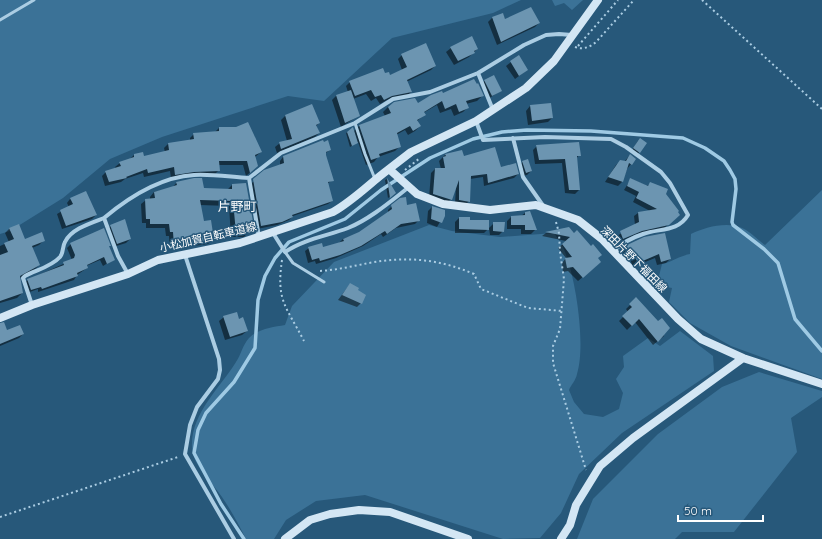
<svg xmlns="http://www.w3.org/2000/svg" width="822" height="539" font-family="Quicksand,'Noto Sans JP',sans-serif">
<style>
.green{fill:#3b7297}
.shadow{fill:#0007}
.lines{fill:none;stroke-linecap:round;stroke-linejoin:round}
.stream{stroke:#9fcae4;stroke-width:3.5}
.building{fill:#6c95b1}
.path{stroke:#abcde3;stroke-width:2;stroke-dasharray:2 3;stroke-linecap:butt}
.lane{stroke:#abcde3;stroke-width:3}
.street{stroke:#abcde3;stroke-width:4}
.secondary{stroke:#d3e6f4;stroke-width:8}
.labels{text-anchor:middle;stroke-width:3;stroke-linejoin:round;paint-order:stroke}
.street-label{font-size:11px;fill:#fff;stroke:#27587a}
.quarter-label{font-size:13px;fill:#fff;stroke:#27587a}
</style>
<rect width="100%" height="100%" fill="#27587a"/>
<path class="green" d="M 0,0 L 521,0 L 493,13 L 392,38 L 324,101 L 288,96 L 162,137 L 110,159 L 63,198 L 10,231 L 0,234 Z
M 552,0 L 583,0 L 572,10 L 564,3 L 555,6 Z
M 822,190 L 822,379 L 731,346 L 690,323 L 669,302 L 672,288 L 662,286 L 659,276 L 662,264 C 672,262 679,256 690,254 L 691,234 C 704,227 728,221 742,228 C 751,232 758,240 765,245 Z
M 429,225 L 452,231 L 500,237 L 554,233 C 558,239 563,245 565,252 C 576,280 586,345 577,374 C 576,380 571,385 569,390 L 574,402 L 584,414 L 603,417 L 619,409 L 623,393 L 616,379 L 624,367 L 623,356 L 648,338 L 660,346 L 680,331 L 713,356 L 714,371 L 622,433 L 579,474 L 561,513 L 540,538 L 503,539 L 365,495 L 316,501 L 286,520 L 274,539 L 246,539 C 239,525 231,510 222,497 C 212,482 193,466 192,448 C 190,414 220,388 236,362 C 241,355 242,346 249,338 C 258,329 273,327 285,325 L 292,306 L 334,262 Z
M 759,372 L 822,391 L 822,397 L 791,418 L 797,452 L 734,532 L 682,532 L 675,539 L 577,539 L 593,499 L 658,434 L 722,387 Z"/>
<path class="shadow" d="M 503,14 L 505,20 L 539,23 L 535,27 L 497,45 L 488,22 L 492,18 Z
M 451,48 L 477,49 L 469,57 L 454,65 L 446,52 Z
M 402,55 L 435,66 L 431,70 L 406,82 L 411,92 L 407,96 L 387,100 L 380,104 L 376,98 L 371,101 L 366,94 L 353,99 L 358,116 L 341,127 L 332,100 L 336,96 L 348,92 L 346,86 L 350,82 L 385,74 L 389,76 L 402,70 L 398,59 Z
M 511,62 L 527,70 L 515,79 L 506,66 Z
M 485,80 L 500,91 L 488,99 L 481,85 Z
M 442,94 L 482,96 L 477,101 L 466,104 L 468,107 L 463,112 L 454,116 L 451,109 L 440,113 L 437,105 L 423,113 L 424,115 L 417,121 L 420,126 L 415,131 L 408,135 L 405,130 L 396,135 L 400,146 L 395,151 L 378,157 L 374,162 L 366,165 L 358,142 L 350,147 L 346,133 L 353,129 L 354,131 L 359,126 L 385,116 L 383,112 L 388,107 L 417,105 Z
M 530,106 L 552,118 L 548,122 L 528,125 L 526,111 Z
M 286,115 L 319,123 L 316,126 L 319,133 L 315,137 L 277,153 L 275,147 L 280,143 L 287,141 L 281,120 Z
M 219,128 L 261,152 L 255,157 L 253,170 L 246,176 L 243,165 L 218,165 L 219,170 L 215,174 L 171,178 L 170,171 L 144,177 L 143,173 L 125,179 L 121,182 L 105,186 L 102,176 L 106,172 L 116,169 L 115,167 L 120,163 L 130,159 L 134,155 L 143,157 L 165,152 L 164,148 L 168,144 L 190,141 L 190,138 L 194,134 L 215,132 Z
M 638,141 L 639,152 L 638,154 L 632,150 Z
M 537,146 L 579,155 L 576,159 L 579,190 L 575,194 L 565,193 L 562,163 L 535,164 L 533,150 Z
M 330,150 L 324,154 L 332,180 L 327,184 L 332,201 L 328,204 L 293,216 L 289,220 L 277,225 L 257,229 L 250,184 L 280,165 L 280,161 L 283,157 Z
M 446,154 L 463,157 L 518,174 L 514,178 L 484,186 L 483,177 L 470,179 L 469,201 L 465,205 L 455,204 L 456,187 L 451,199 L 447,203 L 429,198 L 431,173 L 435,169 L 441,169 L 439,161 Z
M 630,155 L 635,159 L 627,169 L 622,182 L 618,186 L 605,182 L 616,165 L 621,161 L 624,162 Z
M 523,161 L 531,171 L 527,175 L 521,176 L 519,166 Z
M 387,179 L 395,193 L 388,198 L 385,180 Z
M 631,179 L 647,186 L 650,184 L 665,195 L 675,219 L 664,228 L 637,234 L 619,242 L 617,236 L 635,225 L 634,216 L 638,213 L 650,211 L 633,202 L 636,196 L 624,190 Z
M 177,182 L 203,189 L 228,189 L 233,184 L 253,227 L 244,237 L 231,237 L 229,206 L 200,205 L 203,222 L 213,239 L 208,244 L 170,249 L 169,236 L 166,236 L 165,228 L 146,228 L 146,223 L 142,223 L 141,204 L 146,200 L 150,199 L 150,197 L 154,192 L 172,188 Z
M 70,199 L 96,215 L 92,219 L 62,229 L 57,214 L 69,207 L 67,203 Z
M 392,206 L 407,206 L 419,220 L 415,224 L 396,228 L 383,237 L 381,234 L 363,246 L 336,258 L 316,264 L 315,261 L 308,263 L 305,251 L 309,248 L 323,248 L 339,243 L 343,239 L 360,233 L 388,213 L 388,210 Z
M 432,207 L 444,215 L 437,227 L 427,223 L 428,211 Z
M 525,213 L 535,230 L 531,234 L 521,234 L 521,229 L 507,229 L 507,221 L 511,217 L 521,216 Z
M 459,218 L 488,229 L 494,223 L 503,231 L 499,235 L 490,235 L 489,228 L 484,233 L 455,233 L 455,222 Z
M 111,226 L 130,239 L 126,243 L 113,247 L 107,230 Z
M 10,228 L 25,240 L 44,240 L 39,245 L 32,248 L 39,265 L 34,270 L 20,278 L 22,293 L 17,298 L 0,303 L 0,246 L 9,242 L 5,233 Z
M 569,228 L 597,258 L 596,266 L 578,281 L 568,271 L 563,272 L 562,263 L 566,258 L 558,248 L 566,241 L 542,236 L 546,233 Z
M 644,238 L 670,259 L 666,263 L 657,265 L 655,258 L 633,267 L 630,259 L 625,260 L 622,251 L 626,247 Z
M 71,244 L 108,247 L 114,259 L 103,266 L 100,260 L 86,266 L 87,268 L 77,275 L 74,280 L 38,292 L 38,289 L 27,293 L 24,283 L 28,280 L 72,260 L 67,248 Z
M 350,284 L 357,290 L 361,303 L 357,307 L 338,300 Z
M 636,299 L 664,336 L 653,345 L 635,322 L 627,330 L 619,321 L 628,312 L 626,309 Z
M 224,317 L 238,320 L 247,331 L 242,335 L 225,340 L 219,321 Z
M 0,330 L 23,334 L 19,338 L 0,346 Z"/>
<g class="lines">
<path class="stream" d="M 244,539 L 221,504 L 194,453 L 198,430 L 206,413 L 234,382 L 255,348 L 258,300 L 265,276 L 275,258 L 289,242 L 345,219 L 381,190 L 430,158 L 473,139 L 502,132 L 527,130 L 591,131 L 683,138 L 705,148 L 724,161 L 730,170 L 735,179 L 736,189 L 732,222 L 733,225 L 764,249 L 778,263 L 795,319 L 822,351"/>
</g>
<path class="building" d="M 531,7 L 540,23 L 501,42 L 492,17 L 503,13 L 505,19 Z
M 472,36 L 478,49 L 474,51 L 475,53 L 458,61 L 450,47 Z
M 426,43 L 436,66 L 407,80 L 412,92 L 392,96 L 384,100 L 381,95 L 375,97 L 371,90 L 355,96 L 349,81 L 383,68 L 385,73 L 389,72 L 390,75 L 407,67 L 401,54 Z
M 519,55 L 528,70 L 519,76 L 510,61 Z
M 494,75 L 502,91 L 492,96 L 484,80 Z
M 474,79 L 477,84 L 478,83 L 484,96 L 466,101 L 469,108 L 459,112 L 456,104 L 445,109 L 442,101 L 424,112 L 426,115 L 417,120 L 421,126 L 413,131 L 410,126 L 397,133 L 401,147 L 379,154 L 380,157 L 371,160 L 359,125 L 391,113 L 388,107 L 394,102 L 415,98 L 418,103 L 431,95 L 442,91 L 443,93 Z
M 351,90 L 360,116 L 345,123 L 336,95 Z
M 551,103 L 553,118 L 532,121 L 530,105 Z
M 312,104 L 320,123 L 316,125 L 320,133 L 281,149 L 279,142 L 292,139 L 285,115 Z
M 248,122 L 262,152 L 255,155 L 258,166 L 250,173 L 247,161 L 219,161 L 220,171 L 194,172 L 175,175 L 174,167 L 148,173 L 147,169 L 126,177 L 127,178 L 109,182 L 105,171 L 121,166 L 119,162 L 134,157 L 134,154 L 143,152 L 144,156 L 169,150 L 168,143 L 194,139 L 193,133 L 219,131 L 219,127 L 236,127 Z
M 353,127 L 358,143 L 352,146 L 347,132 Z
M 640,138 L 647,143 L 640,153 L 633,148 Z
M 323,140 L 324,142 L 328,140 L 331,150 L 326,152 L 326,155 L 334,181 L 328,182 L 333,201 L 292,215 L 293,217 L 282,222 L 261,226 L 253,179 L 264,170 L 284,163 L 283,156 Z
M 579,142 L 581,156 L 577,156 L 580,190 L 569,190 L 565,159 L 539,160 L 536,145 Z
M 495,147 L 501,167 L 516,163 L 519,174 L 488,183 L 487,174 L 471,176 L 470,202 L 459,200 L 459,180 L 452,200 L 433,194 L 435,168 L 445,168 L 443,157 L 446,156 L 445,154 L 462,150 L 464,156 Z
M 630,154 L 636,159 L 632,165 L 629,163 L 623,182 L 608,177 L 620,160 L 626,161 Z
M 528,159 L 532,171 L 526,173 L 522,161 Z
M 194,178 L 202,178 L 204,188 L 232,189 L 232,184 L 246,183 L 254,227 L 250,228 L 250,232 L 236,233 L 233,201 L 200,200 L 204,221 L 211,220 L 214,240 L 174,246 L 173,232 L 170,232 L 169,224 L 150,224 L 150,219 L 146,219 L 145,199 L 155,198 L 154,192 L 177,185 L 176,182 Z
M 387,178 L 396,193 L 390,198 Z
M 630,178 L 648,186 L 650,182 L 668,189 L 666,194 L 679,211 L 678,212 L 680,215 L 669,225 L 642,231 L 623,239 L 620,231 L 639,222 L 638,212 L 657,209 L 636,198 L 639,192 L 627,186 Z
M 86,191 L 97,215 L 66,226 L 60,210 L 73,204 L 70,198 Z
M 406,197 L 407,205 L 416,203 L 420,221 L 401,224 L 387,234 L 385,231 L 361,246 L 340,255 L 320,261 L 319,258 L 312,260 L 308,247 L 322,243 L 323,247 L 344,241 L 343,239 L 359,232 L 392,209 L 391,205 L 400,198 Z
M 432,206 L 445,210 L 445,216 L 442,223 L 431,219 Z
M 530,211 L 537,230 L 525,230 L 525,225 L 511,225 L 511,216 L 525,215 L 525,212 Z
M 459,217 L 470,217 L 470,220 L 489,220 L 489,230 L 459,229 Z
M 125,219 L 131,239 L 117,244 L 110,225 Z
M 493,222 L 505,222 L 504,232 L 493,231 Z
M 19,224 L 25,239 L 42,232 L 45,241 L 32,246 L 40,265 L 20,276 L 23,293 L 0,301 L 0,255 L 8,252 L 4,243 L 14,239 L 9,228 Z
M 569,227 L 574,233 L 577,230 L 591,246 L 593,244 L 602,255 L 598,258 L 601,262 L 583,278 L 573,267 L 567,268 L 565,258 L 572,257 L 562,244 L 570,237 L 545,232 Z
M 104,228 L 111,246 L 109,246 L 115,260 L 107,264 L 104,257 L 87,265 L 88,268 L 77,273 L 78,276 L 42,289 L 41,287 L 31,290 L 27,279 L 64,265 L 63,262 L 74,258 L 75,255 L 70,243 Z
M 665,233 L 671,259 L 661,262 L 659,254 L 638,263 L 634,255 L 629,257 L 625,246 L 644,237 Z
M 350,283 L 359,288 L 358,290 L 366,295 L 362,304 L 342,295 Z
M 636,297 L 658,321 L 662,318 L 670,328 L 658,342 L 639,319 L 632,326 L 622,316 L 632,307 L 629,304 Z
M 237,312 L 239,319 L 243,317 L 248,331 L 230,337 L 223,316 Z
M 4,322 L 7,330 L 20,325 L 24,334 L 0,344 L 0,323 Z"/>
<g class="lines">
<path class="path" d="M 702,0 L 822,109
M 578,46 L 618,0
M 575,47 C 583,50 590,47 596,42 L 634,0
M 405,170 L 420,158
M 556,222 L 559,233 L 560,252 L 564,279 L 560,329 L 553,346 L 553,363 L 586,470
M 282,260 C 276,301 286,306 304,341
M 320,271 C 337,270 353,266 369,263 C 407,256 439,259 474,274 L 481,289 L 528,308 L 563,311
M 0,517 L 178,457"/>
<path class="lane" d="M 0,20 L 34,0
M 355,123 L 365,154 L 375,179
M 285,252 L 293,263 L 324,282"/>
<path class="street" d="M 478,73 L 493,110
M 476,121 L 483,140 L 545,137 L 611,139 L 626,147 L 661,172 L 670,183 L 688,215 C 678,232 660,228 643,234 C 631,238 622,243 613,251
M 513,138 L 523,177 L 544,207
M 249,178 L 259,237
M 273,233 L 285,252 C 304,239 327,236 348,228 C 370,219 391,201 409,187
M 185,255 L 219,359 L 220,370 L 218,379 L 197,407 L 190,425 L 185,454 L 234,539
M 128,274 L 118,256 L 104,218 C 129,197 161,177 194,175 C 212,174 231,177 249,178 L 281,153 L 355,123 L 393,99 L 430,92 L 478,73 L 524,45 L 546,35 L 559,34 L 572,35
M 32,305 L 23,278 L 25,276 C 36,270 51,267 60,257 C 64,252 62,247 65,242 C 71,229 91,223 104,218"/>
<path class="secondary" d="M 598,0 L 554,61 L 526,88 L 476,121 L 411,152 L 389,169 L 417,194 L 443,204 L 490,210 L 536,205 L 578,220 L 602,239 L 678,319 L 701,339 L 743,358 L 822,384
M 0,318 L 32,305 L 128,274 L 158,260 L 240,243 L 333,212 C 354,200 370,183 389,169
M 285,539 L 310,520 L 330,514 L 359,510 L 390,512 L 468,539
M 561,539 L 570,525 L 576,505 L 600,466 L 633,438 L 743,358"/>
</g>
<g class="labels">
<g class="street-label">
<text transform="translate(208 237) rotate(-13)" y="4">小松加賀自転車道線</text>
<text transform="translate(634 259) rotate(45)" y="4">深田片野下福田線</text>
</g>
<g class="quarter-label">
<text x="237" y="211">片野町</text>
</g>
</g>
<path d="M678 515v6h85v-6" fill="none" stroke="#ffffff" stroke-width="2"/>
<text x="684" y="515" font-size="12" fill="#ffffff" stroke="#27587a" stroke-width="3" paint-order="stroke">50 m</text>
</svg>
